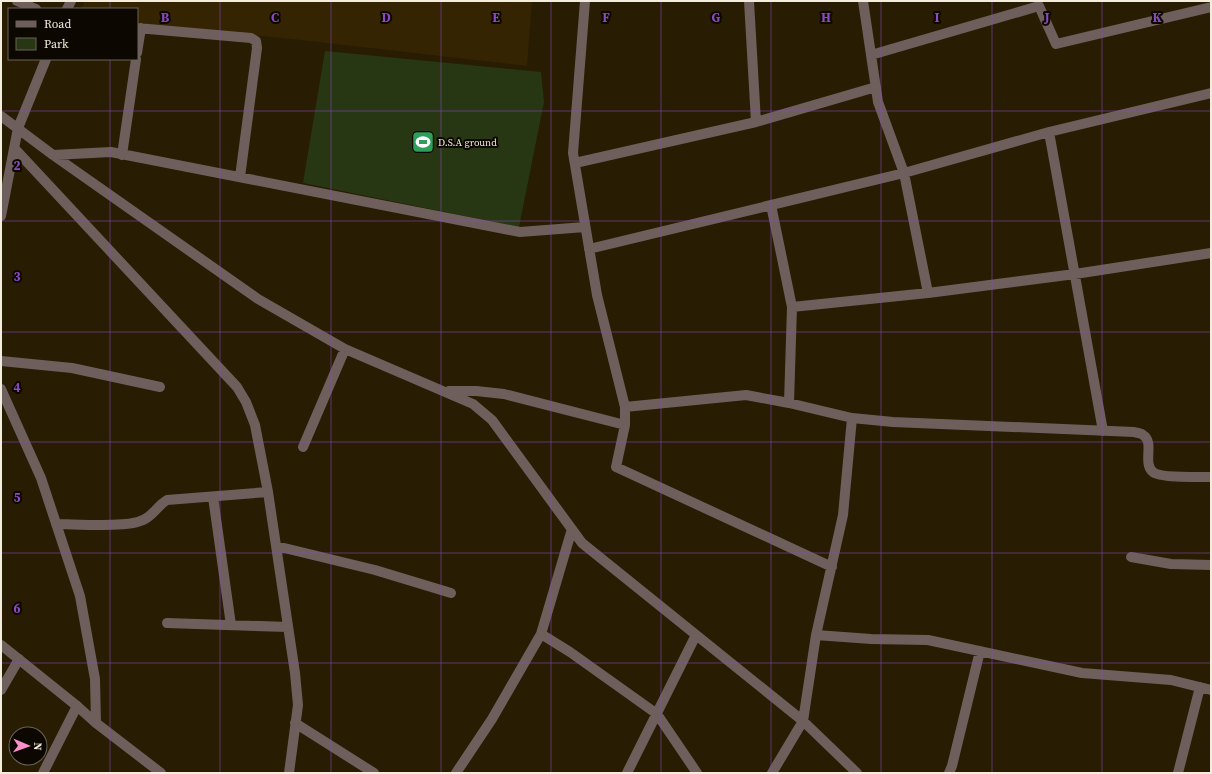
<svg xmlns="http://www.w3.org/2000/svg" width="1212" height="774" font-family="'Source Serif 4',serif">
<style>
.built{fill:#342401}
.green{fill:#283713}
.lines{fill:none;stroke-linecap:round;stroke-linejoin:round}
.minor{stroke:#6e5f5d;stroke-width:10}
.tertiary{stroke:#6e5f5d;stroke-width:10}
.grid{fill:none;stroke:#8d49c3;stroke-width:1;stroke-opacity:0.55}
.labels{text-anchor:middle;stroke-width:4;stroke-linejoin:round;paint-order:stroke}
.poi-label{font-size:10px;fill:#f4ecdc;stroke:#0c0701;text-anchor:start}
.grid-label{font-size:13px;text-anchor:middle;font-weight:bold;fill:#8d49c3;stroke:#0c0701;stroke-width:4;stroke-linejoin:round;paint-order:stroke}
</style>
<rect width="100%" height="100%" fill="#281c02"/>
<path class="built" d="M 85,1 L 532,1 L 527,66 L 301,40 L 137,23 L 137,9 L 81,9 Z"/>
<path class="green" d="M 325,51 L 541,72 L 544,102 L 519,227 L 303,183 Z"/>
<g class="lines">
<path class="minor" d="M 17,1 L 36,9
M 585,1 L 573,153 L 597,295 L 625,407
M 863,1 L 878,102 L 904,173 L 928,293
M 67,9 L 71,1
M 137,28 L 251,38 L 256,41 L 257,48 L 240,177
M 137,53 L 141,28
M 871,55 L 1039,6 L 1056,44 L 1211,7
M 1,116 L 53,155 L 258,299 L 345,349 L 473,404 L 492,420 L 582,543 L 803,721 L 857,773
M 756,122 L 876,87
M 1049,132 L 1103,431
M 14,148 L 237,387 L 246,402 L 255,425 L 268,492 L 295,673 L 298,705 L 289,773
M 53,155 L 111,152 L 520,232 L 585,227
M 122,155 L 136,59
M 575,163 L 756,122 L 749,1
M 771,205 L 792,307
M 1,216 L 18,128 L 46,59
M 589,249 L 904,173 L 1049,132 L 1211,93
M 1211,253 L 1075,274 L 928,293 L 792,307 L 789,403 L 852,418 L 893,422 L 1134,432 C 1137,433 1141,433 1143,435 C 1155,442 1142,463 1153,472 C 1159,478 1200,477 1211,477
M 1,361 L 72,368 L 160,387
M 1,389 L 41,478 L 80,596 L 95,679 L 96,723
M 449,391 L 476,391 L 504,394 L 625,425 L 625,407 L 746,395 L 789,403
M 625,425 L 616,467 L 832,567
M 303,447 L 345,349
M 213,497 L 231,625
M 56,524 C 76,524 127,528 143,520 C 153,516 158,505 167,500 L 268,492
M 276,546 L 375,570 L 451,593
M 1131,557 L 1171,564 L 1211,565
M 167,623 L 288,627
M 541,634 L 572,529
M 816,635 L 871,639 L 928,640 L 1082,673 L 1171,680 L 1211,690
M 1,690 L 19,659
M 295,723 L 374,773
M 43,773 L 77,706
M 456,773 L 492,719 L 541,634 L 570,652 L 657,714 L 697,773
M 627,773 L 696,635
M 772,773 L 803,721 L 816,635 L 843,515 L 852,418
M 949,773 L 952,766 L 980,651
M 1178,773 L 1200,687"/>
<path class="tertiary" d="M 1,645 L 77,706 L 96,723 L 161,773"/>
</g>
<path class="grid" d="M 110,1 L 110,9M 220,1 L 220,773M 331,1 L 331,773M 441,1 L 441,773M 551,1 L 551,773M 661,1 L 661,773M 771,1 L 771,773M 881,1 L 881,773M 992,1 L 992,773M 1102,1 L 1102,773M 110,59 L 110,773M 1,111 L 1211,111M 1,221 L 1211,221M 1,332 L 1211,332M 1,442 L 1211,442M 1,553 L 1211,553M 1,663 L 1211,663"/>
<defs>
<g id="stadium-square" transform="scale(1.15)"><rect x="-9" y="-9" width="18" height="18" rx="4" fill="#2e9e5b" stroke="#0c0701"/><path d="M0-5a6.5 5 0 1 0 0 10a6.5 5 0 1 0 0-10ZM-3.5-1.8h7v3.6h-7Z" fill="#fff"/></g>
</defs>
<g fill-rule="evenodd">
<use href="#stadium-square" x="423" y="142"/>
</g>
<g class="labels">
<g class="poi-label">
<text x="438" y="146">D.S.A ground</text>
</g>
</g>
<g class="grid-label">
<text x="165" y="22">B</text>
<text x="275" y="22">C</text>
<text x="386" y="22">D</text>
<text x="496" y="22">E</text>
<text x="606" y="22">F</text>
<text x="716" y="22">G</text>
<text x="826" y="22">H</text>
<text x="937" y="22">I</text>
<text x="1047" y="22">J</text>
<text x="1157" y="22">K</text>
<text x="17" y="170">2</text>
<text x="17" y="281">3</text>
<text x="17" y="392">4</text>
<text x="17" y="502">5</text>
<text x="17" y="613">6</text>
</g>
<rect width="1212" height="774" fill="none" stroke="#f4ecdc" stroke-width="4"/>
<rect x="8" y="8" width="130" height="52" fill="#0c0701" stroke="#696359"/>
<rect x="16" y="21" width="20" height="6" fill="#6e5f5d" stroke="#696359"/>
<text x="44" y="28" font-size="12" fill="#f4ecdc">Road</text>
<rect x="16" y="38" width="20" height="12" fill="#283713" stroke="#696359"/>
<text x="44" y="48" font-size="12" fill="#f4ecdc">Park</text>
<g transform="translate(28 746) rotate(92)"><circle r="19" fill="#0c0701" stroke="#696359"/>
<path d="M0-3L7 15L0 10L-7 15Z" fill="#f990ca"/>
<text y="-6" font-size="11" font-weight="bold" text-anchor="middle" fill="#f4ecdc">N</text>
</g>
</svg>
